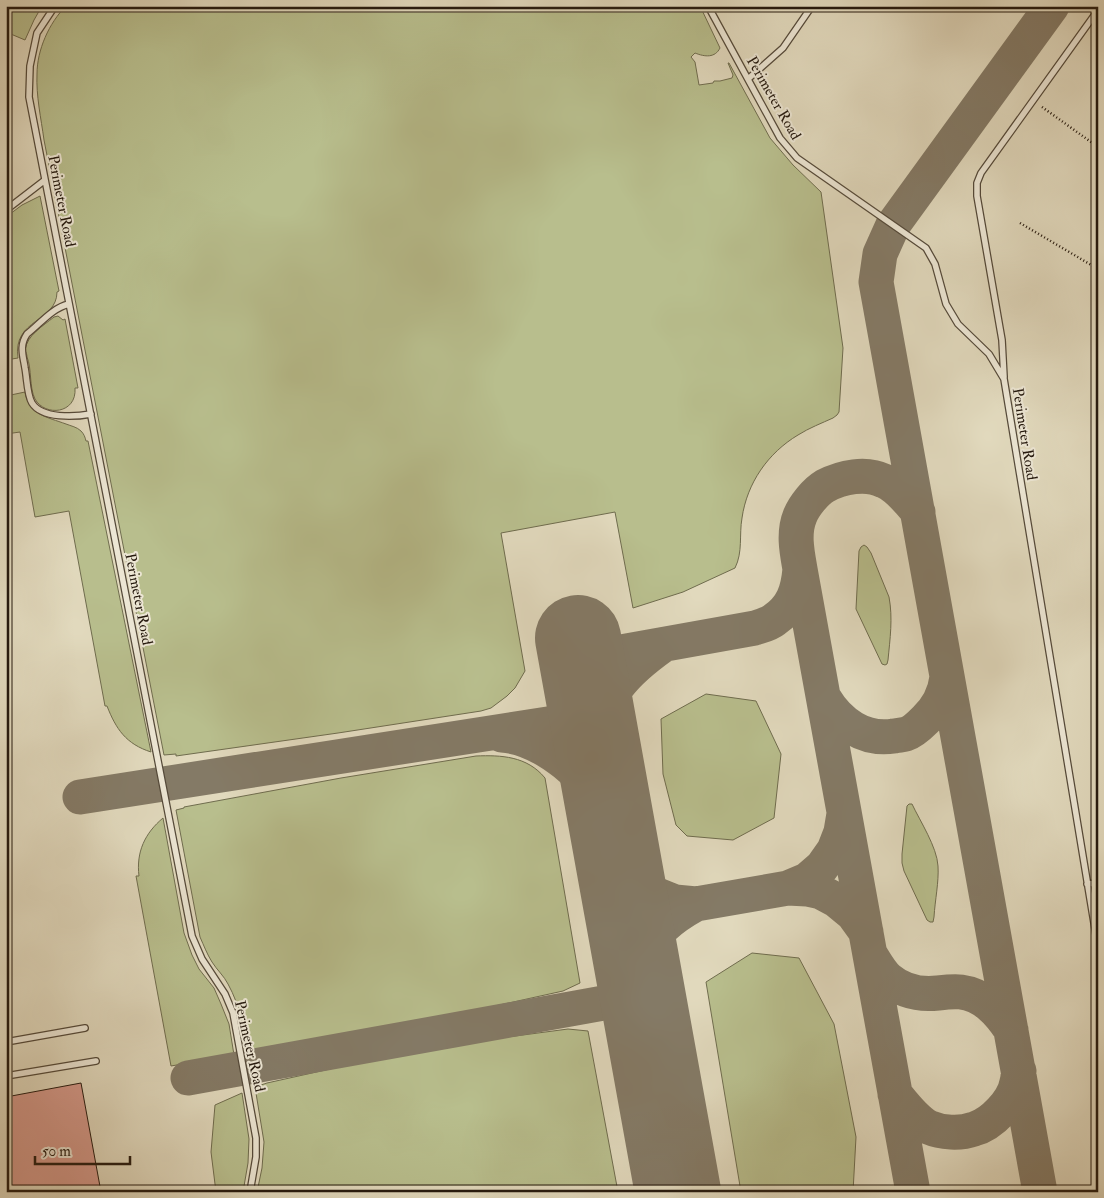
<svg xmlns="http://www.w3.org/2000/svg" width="1104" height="1198" font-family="'IM FELL Double Pica',serif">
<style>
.green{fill:#b8be8d;stroke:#6f6c4e}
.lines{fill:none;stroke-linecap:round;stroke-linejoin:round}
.taxiway{stroke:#847a66;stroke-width:35}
.runway{stroke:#847a66;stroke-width:86}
.building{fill:#d5998b;stroke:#261a0f}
.lane-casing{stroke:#554a3a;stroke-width:8}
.path{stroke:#261a0f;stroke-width:2.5;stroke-dasharray:1 2.5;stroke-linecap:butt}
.lane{stroke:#ece6d4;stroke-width:5.5}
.labels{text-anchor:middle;stroke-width:4;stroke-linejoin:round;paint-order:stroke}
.street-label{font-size:15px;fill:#261a0f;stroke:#ece6d4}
</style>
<rect width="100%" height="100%" fill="#e1d9bd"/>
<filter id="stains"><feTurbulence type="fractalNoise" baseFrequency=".004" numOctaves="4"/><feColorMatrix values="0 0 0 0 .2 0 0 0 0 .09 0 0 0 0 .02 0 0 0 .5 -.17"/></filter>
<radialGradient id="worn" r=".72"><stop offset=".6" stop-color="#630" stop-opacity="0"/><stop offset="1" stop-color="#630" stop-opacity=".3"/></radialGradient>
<path class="green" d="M 6,6 L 42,6 L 34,20 L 25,40 L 6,32 Z
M 66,6 L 700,6 L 720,48 C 715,58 705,57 695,53 L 691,57 L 695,62 L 699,85 L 713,83 L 714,81 L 720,81 L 732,78 L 733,75 L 728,63 L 729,63 L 770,138 L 793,165 L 821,192 L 843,348 L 839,412 L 837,415 L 833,418 C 822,423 809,428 798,435 C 768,453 747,483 742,518 C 739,535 743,552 735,568 L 683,592 L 633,608 L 615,512 L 501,533 L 525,671 L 515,688 L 507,696 L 491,708 L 481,711 L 338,733 L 176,756 L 176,754 L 164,755 L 44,140 C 41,118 36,96 37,74 C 37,50 49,23 66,6 Z
M 40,196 L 59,291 L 57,292 C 57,322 12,319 18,358 L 6,360 L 6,217 L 22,205 Z
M 58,316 L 63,320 L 65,319 L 78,388 L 75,388 C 77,414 45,417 35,399 C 29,387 32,369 27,357 C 27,354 26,353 25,350 C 27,335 43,326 54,317 Z
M 25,392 C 29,415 47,417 66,424 C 71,426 77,427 81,431 C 84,434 85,437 86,441 L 88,441 L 151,752 C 126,744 116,729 107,706 L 105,706 L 69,511 L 35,517 L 20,432 L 6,434 L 6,396 Z
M 864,545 L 867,547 L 871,553 L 889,597 C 893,618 890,639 888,660 L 887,664 L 885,665 L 882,664 L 856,609 L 859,551 L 861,547 Z
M 706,694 L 756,701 L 781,754 L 774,818 L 733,840 L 687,836 L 676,825 L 663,774 L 661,719 Z
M 476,756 C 501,755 527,756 545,778 L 580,983 L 563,991 L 468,1012 L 248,1052 C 244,1028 240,1006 228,984 C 224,976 217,970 212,962 C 207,954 204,946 200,937 L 176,810 L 184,808 L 184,807 L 341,778 Z
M 909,804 L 912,804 C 920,821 937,847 938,866 C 939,882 935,900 934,917 L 933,922 L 930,922 L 927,920 L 904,871 L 902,863 L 902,854 L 907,806 Z
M 163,818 L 184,933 L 192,955 L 199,969 L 214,988 L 221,1004 L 229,1024 L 234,1055 L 171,1066 L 136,876 L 139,876 C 136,852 145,833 163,818 Z
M 752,953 L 799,958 L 834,1024 L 856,1137 L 853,1192 L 741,1192 L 706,982 Z
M 568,1029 L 588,1031 L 618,1192 L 257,1192 L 262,1168 L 264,1142 L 255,1087 L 267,1083 L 357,1063 L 463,1043 Z
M 242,1093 L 249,1139 L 248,1163 L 243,1192 L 216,1192 L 211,1152 L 215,1105 Z"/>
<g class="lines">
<path class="taxiway" d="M 582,659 L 755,628 C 761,626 769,624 774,620 C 793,607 798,591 800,569
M 824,698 C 839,723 864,741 894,736 C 898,735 903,735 906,734 C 913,732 920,725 925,720 C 938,708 945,694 947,677
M 502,735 C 544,738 591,780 611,816
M 597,741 C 601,696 627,671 662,646
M 80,797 L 593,717
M 617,851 L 631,872 L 643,885 L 655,894 L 675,902 L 696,904 L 788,888 L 807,880 L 822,867 L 834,850 L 841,832 L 844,814
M 788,888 L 807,889 L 821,892 L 836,900 L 853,914 L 866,932
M 870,954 C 875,962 881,973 888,979 C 902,991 920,995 938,993 C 946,992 954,991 961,992 C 984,995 999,1012 1011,1030
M 641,984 C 642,976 642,968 644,960 C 653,931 671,918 696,904
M 188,1078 L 609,1002 C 642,1003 641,1022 652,1046
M 895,1094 C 904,1105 915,1120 928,1127 C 942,1133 960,1134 974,1129 C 992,1124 1014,1101 1017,1082 C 1018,1079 1018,1074 1019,1071
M 913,1192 L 800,569 C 797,552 793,533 800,516 C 804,506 815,492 825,486 C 842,477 866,472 884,481 C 898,487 909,501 918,512
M 1040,1192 L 876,282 L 880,254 L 893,225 L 1052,6"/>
<path class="runway" d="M 578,638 L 678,1192"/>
</g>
<path class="building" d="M 81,1083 L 101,1192 L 6,1192 L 6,1097 Z"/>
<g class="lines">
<g class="lane-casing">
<path id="lane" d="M 55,6 L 37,33 L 30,66 L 29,97 L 192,936 L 202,959 L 225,994 L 233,1013 L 256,1138 L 256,1157 L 250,1192
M 708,6 L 780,138 L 797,158 L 926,248 L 935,264 L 946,304 L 958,324 L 989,354 L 1004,379 L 1098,947
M 748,79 L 783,48 L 812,6
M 6,210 L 45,180
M 69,304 C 52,308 40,324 27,334 C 19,346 23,355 25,368 C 27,378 27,395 32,403 C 42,419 75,417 91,414
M 1004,377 L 1002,340 L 977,196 L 977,183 L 981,173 L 1098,10
M 1087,884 L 1098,883
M 6,1042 L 85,1028
M 6,1076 L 96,1061"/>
</g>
<path class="path" d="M 1042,107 L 1098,147
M 1020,223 L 1098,269
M 1093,404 L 1095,400 L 1098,401"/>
<use href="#lane" class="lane"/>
</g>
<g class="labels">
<g class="street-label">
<text transform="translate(774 98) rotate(60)" y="5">Perimeter Road</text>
<text transform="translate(62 201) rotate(79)" y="5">Perimeter Road</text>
<text transform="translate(1025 434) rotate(81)" y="5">Perimeter Road</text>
<text transform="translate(139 599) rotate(79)" y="5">Perimeter Road</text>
<text transform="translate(250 1046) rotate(77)" y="5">Perimeter Road</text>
</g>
</g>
<rect width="1104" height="1198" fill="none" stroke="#e1d9bd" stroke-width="25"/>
<rect x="8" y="8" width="1089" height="1183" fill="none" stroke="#261a0f" stroke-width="2.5"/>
<rect x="12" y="12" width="1079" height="1173" fill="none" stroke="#261a0f"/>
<path d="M35 1156v8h95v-8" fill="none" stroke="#261a0f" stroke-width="2.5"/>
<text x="42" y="1156" font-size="15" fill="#261a0f" stroke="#ece6d4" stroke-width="4" paint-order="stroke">50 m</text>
<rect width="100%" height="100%" filter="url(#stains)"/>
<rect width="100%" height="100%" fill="url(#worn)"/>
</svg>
